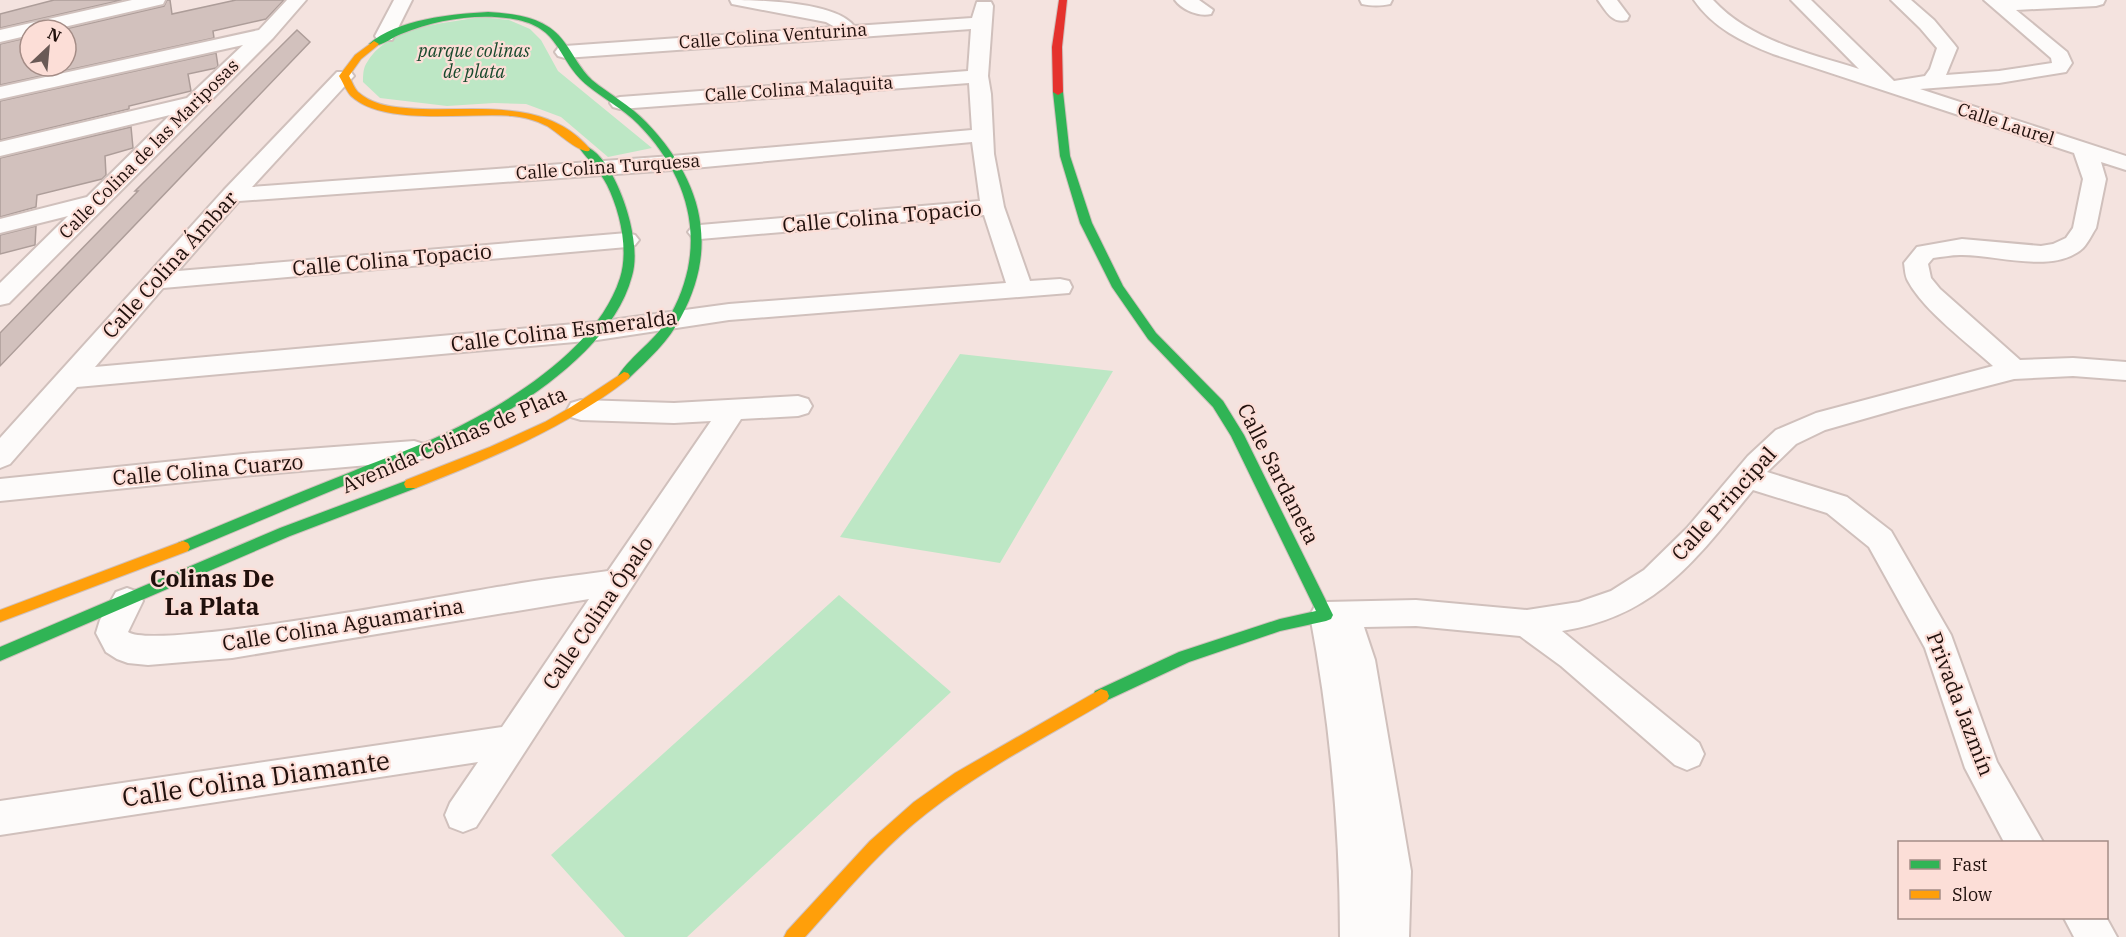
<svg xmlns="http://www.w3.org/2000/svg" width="2126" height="937" font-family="'IBM Plex Serif',serif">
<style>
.green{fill:#bde7c5}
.building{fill:#d2c1bd;stroke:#ad9d99;stroke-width:1.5}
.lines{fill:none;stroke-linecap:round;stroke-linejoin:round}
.street-casing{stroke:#d0c0bc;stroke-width:4}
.fast-casing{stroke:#d0c0bc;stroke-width:2}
.slow-casing{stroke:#d0c0bc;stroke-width:2}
.jam-casing{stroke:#d0c0bc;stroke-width:2}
.street{fill:#fdfbfa;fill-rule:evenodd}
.fast{fill:#30b455;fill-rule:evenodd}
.slow{fill:#ff9f0a;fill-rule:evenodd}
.jam{fill:#e5322d;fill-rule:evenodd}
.labels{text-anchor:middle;stroke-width:4.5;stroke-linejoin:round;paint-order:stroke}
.far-street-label{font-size:18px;fill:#20100c;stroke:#fcded7}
.far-park-label{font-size:18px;font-style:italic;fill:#18492c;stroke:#fcded7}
.street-label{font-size:21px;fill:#20100c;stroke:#fcded7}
.quarter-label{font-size:24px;font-weight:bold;fill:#20100c;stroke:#fcded7}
.near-street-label{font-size:26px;fill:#20100c;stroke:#fcded7}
</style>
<rect width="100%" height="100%" fill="#f4e3df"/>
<path class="green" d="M 480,17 L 509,20 L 530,29 L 541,40 L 558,71 L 652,148 L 608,157 L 561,117 L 526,104 L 494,103 L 447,106 L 380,98 L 363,82 C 363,77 363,69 366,64 C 387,26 442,24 480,17 Z
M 960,354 L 1113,371 L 1000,563 L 840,537 Z
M 839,595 L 951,692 L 687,937 L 625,937 L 551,855 Z"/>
<path class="building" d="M 54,0 L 122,0 L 0,28 L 0,14 Z
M 167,0 L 170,0 L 172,14 L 236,0 L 284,0 L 266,19 L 213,31 L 214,38 L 0,85 L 0,44 L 30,37 L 30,66 L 66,66 L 66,30 L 61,30 L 164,6 Z
M 297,30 L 310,42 L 0,366 L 0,333 L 138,191 L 135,191 Z
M 216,53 L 218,66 L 216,68 L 188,74 L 191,91 L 129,106 L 129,109 L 0,140 L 0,101 Z
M 131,127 L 133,148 L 105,156 L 106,175 L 102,179 L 37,195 L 36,207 L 0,217 L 0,158 Z
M 36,226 L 35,245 L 0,254 L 0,235 Z"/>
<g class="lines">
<g class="street-casing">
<path id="street" d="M 132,0 L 165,0 L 163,4 L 51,30 L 30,30 L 30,35 L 0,42 L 0,30 Z
M 287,0 L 306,0 L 273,38 L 9,303 L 0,305 L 0,283 L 68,216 L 0,233 L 0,219 L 87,197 L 170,115 L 0,156 L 0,142 L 187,98 L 243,45 L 0,99 L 0,87 L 259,30 Z
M 394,0 L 412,0 L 392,40 L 378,40 L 375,36 Z
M 730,0 C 759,0 836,2 854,26 L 972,18 L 977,2 L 991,2 L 993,6 L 988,76 L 991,94 L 994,154 L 1004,207 L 1030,281 L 1060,279 L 1069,281 L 1072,287 L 1069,293 L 729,320 L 597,340 L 77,387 L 10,464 L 0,468 L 0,438 L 224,190 L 337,72 L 351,72 L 354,76 L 252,187 L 672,156 L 972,130 L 969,83 L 620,109 L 613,107 L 610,103 L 613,99 L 620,97 L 968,71 L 971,29 L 565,58 L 558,56 L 555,52 L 558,48 L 565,46 L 835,27 L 826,22 L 732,4 ZM 972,142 L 980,201 L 700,225 L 692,227 L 688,232 L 692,237 L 700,239 L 984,215 L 1006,283 L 729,304 L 597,322 L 95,367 L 163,288 L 627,247 L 635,245 L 639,240 L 635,235 L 627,233 L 178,271 L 239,201 L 672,170 Z
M 1175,0 L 1199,0 L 1213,10 L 1211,14 C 1199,17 1182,10 1175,0 Z
M 1360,0 L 1392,0 L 1390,4 C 1380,6 1372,6 1362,4 Z
M 1598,0 L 1617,0 L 1629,16 L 1627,20 C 1612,24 1606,11 1598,0 Z
M 1694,0 L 1713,0 C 1751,41 1808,53 1859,69 L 1791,0 L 1811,0 L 1894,81 L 1925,76 L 1930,69 L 1937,48 L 1920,28 L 1891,0 L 1911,0 L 1934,20 L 1954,44 L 1957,48 L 1946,75 L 1999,71 L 2052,63 L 2051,58 L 1984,0 L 2105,0 L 2103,4 L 2096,6 L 2016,10 L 2067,52 L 2072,63 L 2066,72 L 1999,83 L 1920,89 L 2126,156 L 2126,170 L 2101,162 L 2106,179 L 2096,228 C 2092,234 2088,243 2083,248 C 2054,275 1995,254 1960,255 C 1951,255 1942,257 1933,258 L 1928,264 L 1931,278 L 1940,289 L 2020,360 L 2073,358 L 2126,362 L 2126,380 L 2073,376 L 2014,379 L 1902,408 L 1825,430 L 1796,444 L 1767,472 L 1847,497 L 1891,531 L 1951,635 L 1997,762 L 2043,842 L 2004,842 L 1965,768 L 1925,648 L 1869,547 L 1827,513 L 1753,490 C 1696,559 1657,616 1562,631 L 1699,743 L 1704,754 L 1699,765 L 1687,770 L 1675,765 L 1561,666 L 1520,636 L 1416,626 L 1364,627 L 1375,660 L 1411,871 L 1409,937 L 1340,937 C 1340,828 1330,722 1310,615 L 1315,606 L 1326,602 L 1416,600 L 1527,610 L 1579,602 L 1611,591 L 1644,570 L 1687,528 L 1748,456 L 1776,430 L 1816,413 L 1993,366 C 1968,343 1924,311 1908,281 C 1905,276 1905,269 1904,263 L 1917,247 L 1962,239 L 2041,246 L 2053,244 L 2066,238 L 2073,228 L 2083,179 L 2074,153 L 1773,54 C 1743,42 1713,28 1694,0 Z
M 798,396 L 808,399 L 812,406 L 808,413 L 798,416 L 741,419 L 476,827 L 463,832 L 450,827 L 445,815 L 450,803 L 478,762 L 0,835 L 0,801 L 502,727 L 589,599 L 232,658 L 148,665 L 128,663 L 117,659 L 106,652 L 96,633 L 100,620 L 116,592 L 127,588 L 138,592 L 143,601 L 128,632 C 156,651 451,594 504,586 C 538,580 573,576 608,571 L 711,421 L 674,423 L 581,420 L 571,417 L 567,410 L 571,403 L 581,400 L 674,403 Z
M 414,441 L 424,444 L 428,451 L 424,458 L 414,461 L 253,475 L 0,501 L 0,479 L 253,453 Z
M 2106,917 L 2117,937 L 2074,937 L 2064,918 Z"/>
</g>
<g class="fast-casing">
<path id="fast" d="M 488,12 C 517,14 547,17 565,43 C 574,55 580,69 592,80 C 609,94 630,105 646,122 C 701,179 720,245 681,317 C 669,341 648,360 628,379 L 620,379 L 618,376 C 632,354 657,340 671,314 C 708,246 691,178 638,124 C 623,109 604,99 588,86 C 556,60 562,27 513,19 C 476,13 436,20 401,34 C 392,37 378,50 369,44 C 397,19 452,14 488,12 Z
M 1058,89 L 1063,92 L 1070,156 L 1092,223 L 1123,286 L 1156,333 L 1223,401 L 1244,435 L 1333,615 L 1331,619 L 1326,621 L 1280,631 L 1189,662 L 1101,703 L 1095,701 L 1093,696 L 1095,691 L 1179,652 L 1280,619 L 1316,611 L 1231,436 L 1213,407 L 1148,339 L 1112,287 L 1080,223 L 1060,156 L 1053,92 Z
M 585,146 C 608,154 625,200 630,222 C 634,239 637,259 632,276 C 614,347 523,406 461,437 C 424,456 385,469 348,484 C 294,506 241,529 188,551 L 178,551 L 176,547 L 178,543 C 235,519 293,495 351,472 C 384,458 419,447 452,430 C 513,400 598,347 620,278 C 629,250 620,211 607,185 C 600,171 589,161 580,149 Z
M 411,479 L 416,480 L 418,484 L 416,488 L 290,536 L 0,661 L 0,647 L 280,528 Z"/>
</g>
<g class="slow-casing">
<path id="slow" d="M 374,41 L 379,44 L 377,46 L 361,59 L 349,76 C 352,81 354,88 358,92 C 371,104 390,107 406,108 C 469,114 543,94 590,149 L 589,151 C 579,153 557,132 547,126 C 535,120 524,117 512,116 C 468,112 384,127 351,96 C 346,91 343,82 339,76 L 355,55 Z
M 624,372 L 628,373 L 630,376 L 628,379 C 564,429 491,458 416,488 L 406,488 L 404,484 L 406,480 L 490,447 L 545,422 L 571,407 Z
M 183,541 L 188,543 L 190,547 L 188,551 L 0,622 L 0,610 Z
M 1101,689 L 1107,691 L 1109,696 L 1107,701 C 1046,737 983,769 927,813 C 882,848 844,894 805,937 L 784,937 L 787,931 L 870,841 L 914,802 L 955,773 Z"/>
</g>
<g class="jam-casing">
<path id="jam" d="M 1059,0 L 1067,0 L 1062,47 L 1063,92 L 1058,95 L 1053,92 L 1052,47 Z"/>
</g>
<use href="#street" class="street"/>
<use href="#fast" class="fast"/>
<use href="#slow" class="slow"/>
<use href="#jam" class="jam"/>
</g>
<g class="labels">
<g class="far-street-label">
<text transform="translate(773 36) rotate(-4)" y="6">Calle Colina Venturina</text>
<text transform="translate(799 89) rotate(-4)" y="6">Calle Colina Malaquita</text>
<text transform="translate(2006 124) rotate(18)" y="6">Calle Laurel</text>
<text transform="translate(149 149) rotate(-45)" y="6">Calle Colina de las Mariposas</text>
<text transform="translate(608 167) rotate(-4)" y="6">Calle Colina Turquesa</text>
</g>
<g class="far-park-label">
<text x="474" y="57">parque colinas<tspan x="474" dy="21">de plata</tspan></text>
</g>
<g class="street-label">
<text transform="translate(882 217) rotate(-5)" y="7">Calle Colina Topacio</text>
<text transform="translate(392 260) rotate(-5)" y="7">Calle Colina Topacio</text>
<text transform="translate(170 265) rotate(-48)" y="7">Calle Colina Ámbar</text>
<text transform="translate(564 331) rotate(-7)" y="7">Calle Colina Esmeralda</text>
<text transform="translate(454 440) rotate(-23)" y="7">Avenida Colinas de Plata</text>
<text transform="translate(208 470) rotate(-5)" y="7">Calle Colina Cuarzo</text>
<text transform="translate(1278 474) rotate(63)" y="7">Calle Sardaneta</text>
<text transform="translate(1724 504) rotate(-48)" y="7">Calle Principal</text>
<text transform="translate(598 613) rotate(-56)" y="7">Calle Colina Ópalo</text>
<text transform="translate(343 625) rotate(-9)" y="7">Calle Colina Aguamarina</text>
<text transform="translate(1960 704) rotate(69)" y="7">Privada Jazmín</text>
</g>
<g class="quarter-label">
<text x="212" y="587">Colinas De<tspan x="212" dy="28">La Plata</tspan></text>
</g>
<g class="near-street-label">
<text transform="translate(256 779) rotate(-8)" y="9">Calle Colina Diamante</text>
</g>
</g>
<rect x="1898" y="841" width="210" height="78" fill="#fcded7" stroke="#a48c86" stroke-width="1.5"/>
<rect x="1910" y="860" width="30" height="9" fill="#30b455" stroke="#a48c86" stroke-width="1.5"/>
<text x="1952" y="871" font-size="18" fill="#20100c">Fast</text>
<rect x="1910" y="890" width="30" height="9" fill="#ff9f0a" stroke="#a48c86" stroke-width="1.5"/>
<text x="1952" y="901" font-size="18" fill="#20100c">Slow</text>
<g transform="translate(48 48) rotate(26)"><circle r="28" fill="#fcded7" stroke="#a48c86" stroke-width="1.5"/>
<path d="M0-4.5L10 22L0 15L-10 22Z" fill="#6a5a56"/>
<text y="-9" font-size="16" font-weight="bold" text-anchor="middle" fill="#20100c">N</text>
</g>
</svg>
